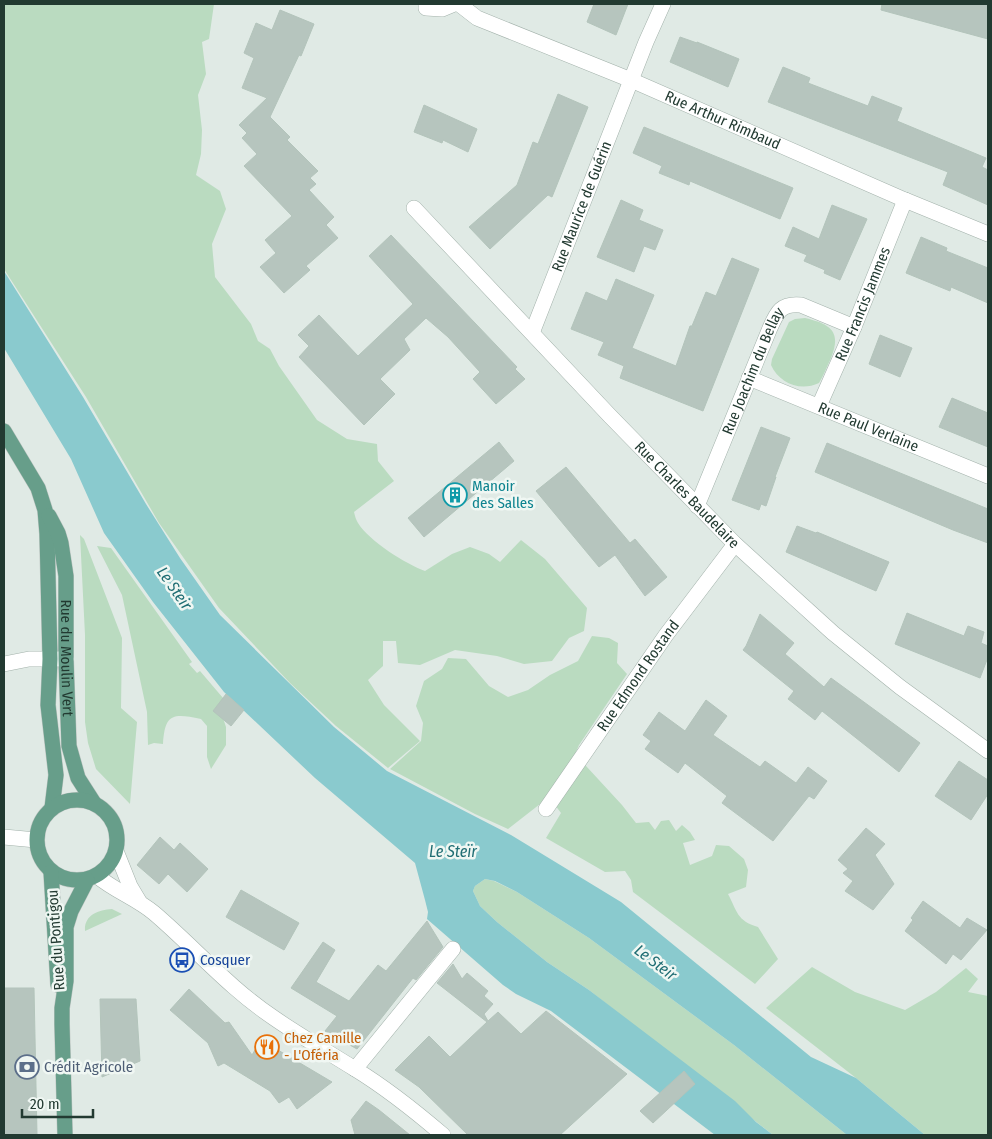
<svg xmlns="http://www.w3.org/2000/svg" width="992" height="1139" font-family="'Fira Sans Condensed',sans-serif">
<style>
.green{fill:#badbc0}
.water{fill:#8acace}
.building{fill:#b6c5be;stroke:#b3c4bb}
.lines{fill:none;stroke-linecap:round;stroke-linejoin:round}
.minor-casing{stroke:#a3b2ab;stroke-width:16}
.major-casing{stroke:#bdc4c1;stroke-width:16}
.minor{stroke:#fff;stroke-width:15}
.major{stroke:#679e8a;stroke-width:15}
.labels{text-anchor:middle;stroke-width:5;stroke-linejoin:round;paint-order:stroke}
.street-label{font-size:15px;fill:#223a31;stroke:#f0f7f3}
.culture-label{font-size:15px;fill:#0d838f;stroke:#f0f7f3;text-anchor:start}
.transit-label{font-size:15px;fill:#164399;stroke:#f0f7f3;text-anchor:start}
.food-label{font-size:15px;fill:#c56008;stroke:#f0f7f3;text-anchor:start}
.service-label{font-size:15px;fill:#4e5e75;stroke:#f0f7f3;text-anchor:start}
.water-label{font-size:16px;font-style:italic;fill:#1f6d73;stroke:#f0f7f3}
</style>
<rect width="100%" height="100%" fill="#e0eae5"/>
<path class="green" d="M 4,4 L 214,4 L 209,39 L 202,42 L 206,74 L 198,95 L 202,130 L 201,154 L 196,175 L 220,191 L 226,209 L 212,244 L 215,277 L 251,324 L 258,341 L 270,349 L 279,366 L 317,420 L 347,439 L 377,444 L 378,461 L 394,481 L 354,512 C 355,516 356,520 358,523 C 369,541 406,564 425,571 L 452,554 L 470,547 L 489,554 L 500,562 L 521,540 L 545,559 L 587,608 L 584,631 L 569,638 L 552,661 L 524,664 L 497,656 L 455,650 L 420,665 L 398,663 L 396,641 L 383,641 L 383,666 L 368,680 L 384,705 L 420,741 L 388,768 L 336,726 L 290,683 L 219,608 L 159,523 L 86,397 L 4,269 Z
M 805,318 C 830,324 842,331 831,358 C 827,366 824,375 819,383 C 800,392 779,383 771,365 L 772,359 L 789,322 L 795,319 Z
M 80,535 L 84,539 L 122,638 L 121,708 L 137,722 L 130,804 L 96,769 L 88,743 L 85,722 L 85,635 Z
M 97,546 L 111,548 L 192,662 L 189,664 L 197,673 L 200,671 L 223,698 L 223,718 L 226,727 L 226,745 L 211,769 L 207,757 L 207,726 L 201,719 C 172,713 165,714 163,744 L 154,743 L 148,745 L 147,712 L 122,595 Z
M 592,636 L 609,638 L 618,643 L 617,663 L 627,674 L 579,745 L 575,754 L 622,805 L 636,823 L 649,822 L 655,830 L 661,821 L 669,820 L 676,831 L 682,825 L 690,832 L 695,840 L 683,843 L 690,865 L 712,856 L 716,845 L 729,846 L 744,859 L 748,870 L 746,887 L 728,894 C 737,911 737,921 758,927 L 778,959 L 755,984 L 633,892 L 631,880 L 625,871 L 605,872 L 546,838 L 561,813 L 549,797 L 508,829 L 475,814 L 390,769 L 421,741 L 423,723 L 416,706 L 424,681 L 442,669 L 448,658 L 466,659 L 489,686 L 508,697 L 528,690 L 550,675 L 578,661 Z
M 485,879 L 494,881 L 517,892 L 589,938 L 734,1045 L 847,1135 L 773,1135 L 589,990 L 547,962 L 497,922 L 480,906 L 473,891 L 475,886 Z
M 112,909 L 122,914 L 85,931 C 84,915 98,910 112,909 Z
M 812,967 L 855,992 L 905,1010 L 936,992 L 966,968 L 978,979 L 968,992 L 988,996 L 988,1135 L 925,1135 L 856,1078 L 766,1008 Z"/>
<path class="water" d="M 4,271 L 83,397 L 146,504 L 180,558 L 220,615 L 334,727 L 387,771 L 511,835 L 621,902 L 811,1057 L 856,1078 L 925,1135 L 847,1135 L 734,1045 L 589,938 L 517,892 L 495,881 L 485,879 L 475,886 L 473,891 L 480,906 L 497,922 L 547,962 L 589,990 L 735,1101 L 756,1122 L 773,1135 L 715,1135 L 551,1011 L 516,994 L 503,985 L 427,919 L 428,912 L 425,900 L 415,863 L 315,778 L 224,692 L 153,602 L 104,533 L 71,459 L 4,348 Z"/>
<path class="building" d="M 594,4 L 628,4 L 616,35 L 587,22 Z
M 882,4 L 988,4 L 988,39 L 881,10 Z
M 280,10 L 314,24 L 301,56 L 299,55 L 270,117 L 290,137 L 287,140 L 318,171 L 310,178 L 316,184 L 309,190 L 334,217 L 326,225 L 338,238 L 306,266 L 310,270 L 284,293 L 260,267 L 276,253 L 265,240 L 292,216 L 244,166 L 257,154 L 242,138 L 247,133 L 239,125 L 267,98 L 242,88 L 254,58 L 244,53 L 256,23 L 272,30 Z
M 680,37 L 697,43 L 697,42 L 739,59 L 728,87 L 670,62 Z
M 783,67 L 810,78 L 808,83 L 868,106 L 872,96 L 902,108 L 897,121 L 986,158 L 982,167 L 988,170 L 988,205 L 943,185 L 948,172 L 768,102 Z
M 558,94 L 588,107 L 552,197 L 548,195 L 490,249 L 469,227 L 517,185 L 533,142 L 538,144 Z
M 424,105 L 477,129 L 468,152 L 443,140 L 442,143 L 414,132 Z
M 644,127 L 793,188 L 780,219 L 690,181 L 689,185 L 659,173 L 662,166 L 633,153 Z
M 621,200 L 643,210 L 639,220 L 663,230 L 655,250 L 644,246 L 634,272 L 597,257 Z
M 832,205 L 867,219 L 840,280 L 824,273 L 825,270 L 804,261 L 807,255 L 785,246 L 793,227 L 819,239 Z
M 391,235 L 517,367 L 515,369 L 525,379 L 496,404 L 473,379 L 480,372 L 448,337 L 426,318 L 404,339 L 410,350 L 380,379 L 395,394 L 364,425 L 299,357 L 309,346 L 298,335 L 319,315 L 358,356 L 413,304 L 369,256 Z
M 921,237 L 947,248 L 946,251 L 988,268 L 988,303 L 951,287 L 950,291 L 906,273 Z
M 732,258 L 759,269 L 703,411 L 620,378 L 624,366 L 598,355 L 604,342 L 571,329 L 586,292 L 607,301 L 616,279 L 654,295 L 632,348 L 676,366 L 690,326 L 692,326 L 706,292 L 716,296 Z
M 880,335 L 912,348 L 900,377 L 869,364 Z
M 952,398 L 988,413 L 988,447 L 939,427 Z
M 761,427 L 790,438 L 775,477 L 776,477 L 766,506 L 761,504 L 759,510 L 732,500 Z
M 499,442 L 514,461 L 424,537 L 408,518 Z
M 827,443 L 988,509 L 988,543 L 953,530 L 815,472 Z
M 566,467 L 630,543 L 635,539 L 667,577 L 645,596 L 615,555 L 599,567 L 536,491 Z
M 797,526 L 816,533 L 817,532 L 889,562 L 876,591 L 786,552 Z
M 907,613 L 964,636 L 968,626 L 984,632 L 981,643 L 988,646 L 988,657 L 980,678 L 895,644 Z
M 760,614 L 794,643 L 785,654 L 824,687 L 831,678 L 920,743 L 899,772 L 822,711 L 815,720 L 788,699 L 794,691 L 743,650 L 746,646 Z
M 226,694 L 244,710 L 231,726 L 213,711 Z
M 706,700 L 727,716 L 713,735 L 760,767 L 765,761 L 796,783 L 808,767 L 827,781 L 814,799 L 809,796 L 773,841 L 722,803 L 727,796 L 685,763 L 678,773 L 645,749 L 651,741 L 643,735 L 659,712 L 685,731 Z
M 959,761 L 988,780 L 988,794 L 971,820 L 935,796 Z
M 866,828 L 885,844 L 875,855 L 894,884 L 873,910 L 845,891 L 853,881 L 843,873 L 848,869 L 838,860 Z
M 160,837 L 174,850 L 180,843 L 208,869 L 187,892 L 168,874 L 159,884 L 137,865 Z
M 241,890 L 299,923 L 284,950 L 226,917 Z
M 923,901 L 960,928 L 967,918 L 987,930 L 961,960 L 953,954 L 946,964 L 905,931 L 913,920 L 911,918 Z
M 427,921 L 443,947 L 416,980 L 413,978 L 357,1049 L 325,1031 L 337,1016 L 291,988 L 323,942 L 335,950 L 316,982 L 349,1001 L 378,965 L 386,971 Z
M 453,964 L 462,979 L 467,973 L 488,991 L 484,996 L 493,1004 L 484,1014 L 488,1021 L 498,1012 L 521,1034 L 546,1011 L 627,1074 L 560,1135 L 468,1135 L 419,1087 L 395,1070 L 429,1036 L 450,1057 L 487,1022 L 437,983 Z
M 4,988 L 34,988 L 37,1135 L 4,1135 Z
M 189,989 L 225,1023 L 229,1022 L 252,1055 L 261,1040 L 332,1082 L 297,1109 L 289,1097 L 279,1103 L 270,1091 L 224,1063 L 218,1066 L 208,1043 L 170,1010 Z
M 100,999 L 136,999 L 140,1061 L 102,1077 Z
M 684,1071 L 695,1084 L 653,1123 L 640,1111 Z
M 366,1101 L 379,1110 L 410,1135 L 355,1135 L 351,1120 Z"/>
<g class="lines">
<g class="minor-casing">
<g id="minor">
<path id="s1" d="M 459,4 L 477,18 L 631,80 L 905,200 L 988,234"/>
<path d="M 426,8 L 442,9 L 454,4"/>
<path id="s2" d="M 414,208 L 610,416 L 735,544 L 833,633 L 900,687 L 988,751"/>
<path id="s3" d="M 532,333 L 646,42 L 663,4"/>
<path id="s4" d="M 749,378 L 988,476"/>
<path id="s5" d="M 819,406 L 854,327 L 905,200"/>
<path id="s6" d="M 697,506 L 770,328 C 777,312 781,303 801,305 L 854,327"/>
<path d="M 4,664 L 29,659 L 66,659"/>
<path id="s7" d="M 546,809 L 666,635 L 735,544"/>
<path d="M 4,837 L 36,840"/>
<path d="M 116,851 L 130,886 L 139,901"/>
<path d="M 97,876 C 115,891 136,898 154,913 C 195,948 229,988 274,1018 C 300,1036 328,1052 355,1069 C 386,1088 415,1111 443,1135"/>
<path d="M 355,1069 L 453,949"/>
</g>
</g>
<g class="major-casing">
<g id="major">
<path d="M 4,431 L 38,488 L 45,510 L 47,534 L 50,659 L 48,705 L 56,775 L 52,808"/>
<path id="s8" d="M 49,516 L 58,533 L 61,543 L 66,576 L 66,659 L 69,746 L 78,778 L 94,803"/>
<circle cx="77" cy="840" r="40"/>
<path d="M 51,872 L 58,985"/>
<path d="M 65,1135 L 62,1024 L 62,1008 L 66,981 L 66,927 L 71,911 L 87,880"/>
</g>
</g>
<use href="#minor" class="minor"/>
<use href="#major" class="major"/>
</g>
<defs>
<g id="building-ring" transform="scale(1.25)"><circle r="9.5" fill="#f0f7f3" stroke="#0f9aa8" stroke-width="1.5"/><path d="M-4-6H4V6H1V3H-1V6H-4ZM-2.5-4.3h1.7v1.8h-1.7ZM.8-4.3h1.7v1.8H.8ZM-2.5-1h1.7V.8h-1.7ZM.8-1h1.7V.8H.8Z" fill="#0f9aa8"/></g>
<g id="bus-ring" transform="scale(1.25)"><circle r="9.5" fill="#f0f7f3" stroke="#1a4fb4" stroke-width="1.5"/><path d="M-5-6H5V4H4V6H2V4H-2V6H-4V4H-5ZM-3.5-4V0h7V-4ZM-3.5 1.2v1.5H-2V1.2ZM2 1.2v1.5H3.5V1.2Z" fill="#1a4fb4"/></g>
<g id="restaurant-ring" transform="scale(1.25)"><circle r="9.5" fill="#f0f7f3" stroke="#e8710a" stroke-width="1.5"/><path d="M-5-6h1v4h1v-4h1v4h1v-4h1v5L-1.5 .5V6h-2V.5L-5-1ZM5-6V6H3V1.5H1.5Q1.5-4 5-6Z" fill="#e8710a"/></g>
<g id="bank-ring" transform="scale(1.25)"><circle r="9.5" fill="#f0f7f3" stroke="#5c6f8a" stroke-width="1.5"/><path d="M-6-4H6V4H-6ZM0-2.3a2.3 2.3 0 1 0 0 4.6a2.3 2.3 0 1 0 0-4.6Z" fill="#5c6f8a"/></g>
</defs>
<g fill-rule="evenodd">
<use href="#building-ring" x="455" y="495"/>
<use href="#bus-ring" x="182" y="960"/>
<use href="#restaurant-ring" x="267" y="1047"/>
<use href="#bank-ring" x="27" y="1067"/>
</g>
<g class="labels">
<g class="street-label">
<text dy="5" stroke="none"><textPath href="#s1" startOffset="289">Rue Arthur Rimbaud</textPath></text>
<text dy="5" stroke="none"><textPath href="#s3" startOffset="136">Rue Maurice de Guérin</textPath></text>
<text dy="5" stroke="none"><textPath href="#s5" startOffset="111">Rue Francis Jammes</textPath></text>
<text dy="5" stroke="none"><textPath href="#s6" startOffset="146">Rue Joachim du Bellay</textPath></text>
<text dy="5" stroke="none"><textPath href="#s4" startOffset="129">Rue Paul Verlaine</textPath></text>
<text dy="5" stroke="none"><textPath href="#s2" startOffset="396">Rue Charles Baudelaire</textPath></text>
<text dy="5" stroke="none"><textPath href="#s8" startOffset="145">Rue du Moulin Vert</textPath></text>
<text dy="5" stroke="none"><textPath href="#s7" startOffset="162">Rue Edmond Rostand</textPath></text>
<text transform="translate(56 940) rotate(-94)" y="5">Rue du Pontigou</text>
</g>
<g class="culture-label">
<text x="472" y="491">Manoir<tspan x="472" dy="17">des Salles</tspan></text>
</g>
<g class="transit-label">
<text x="200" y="965">Cosquer</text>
</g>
<g class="food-label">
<text x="284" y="1043">Chez Camille<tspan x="284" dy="17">- L'Oféria</tspan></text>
</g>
<g class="service-label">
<text x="44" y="1072">Crédit Agricole</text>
</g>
<g class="water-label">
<text transform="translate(175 588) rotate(55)" y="6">Le Steir</text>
<text x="453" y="857">Le Steïr</text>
<text transform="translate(656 962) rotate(37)" y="6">Le Steir</text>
</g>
</g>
<rect width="992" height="1139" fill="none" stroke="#223a31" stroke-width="10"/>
<path d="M22 1109v8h71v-8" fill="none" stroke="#223a31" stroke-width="2.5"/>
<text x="30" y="1109" font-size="15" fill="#223a31" stroke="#f0f7f3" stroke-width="4" paint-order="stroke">20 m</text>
</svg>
